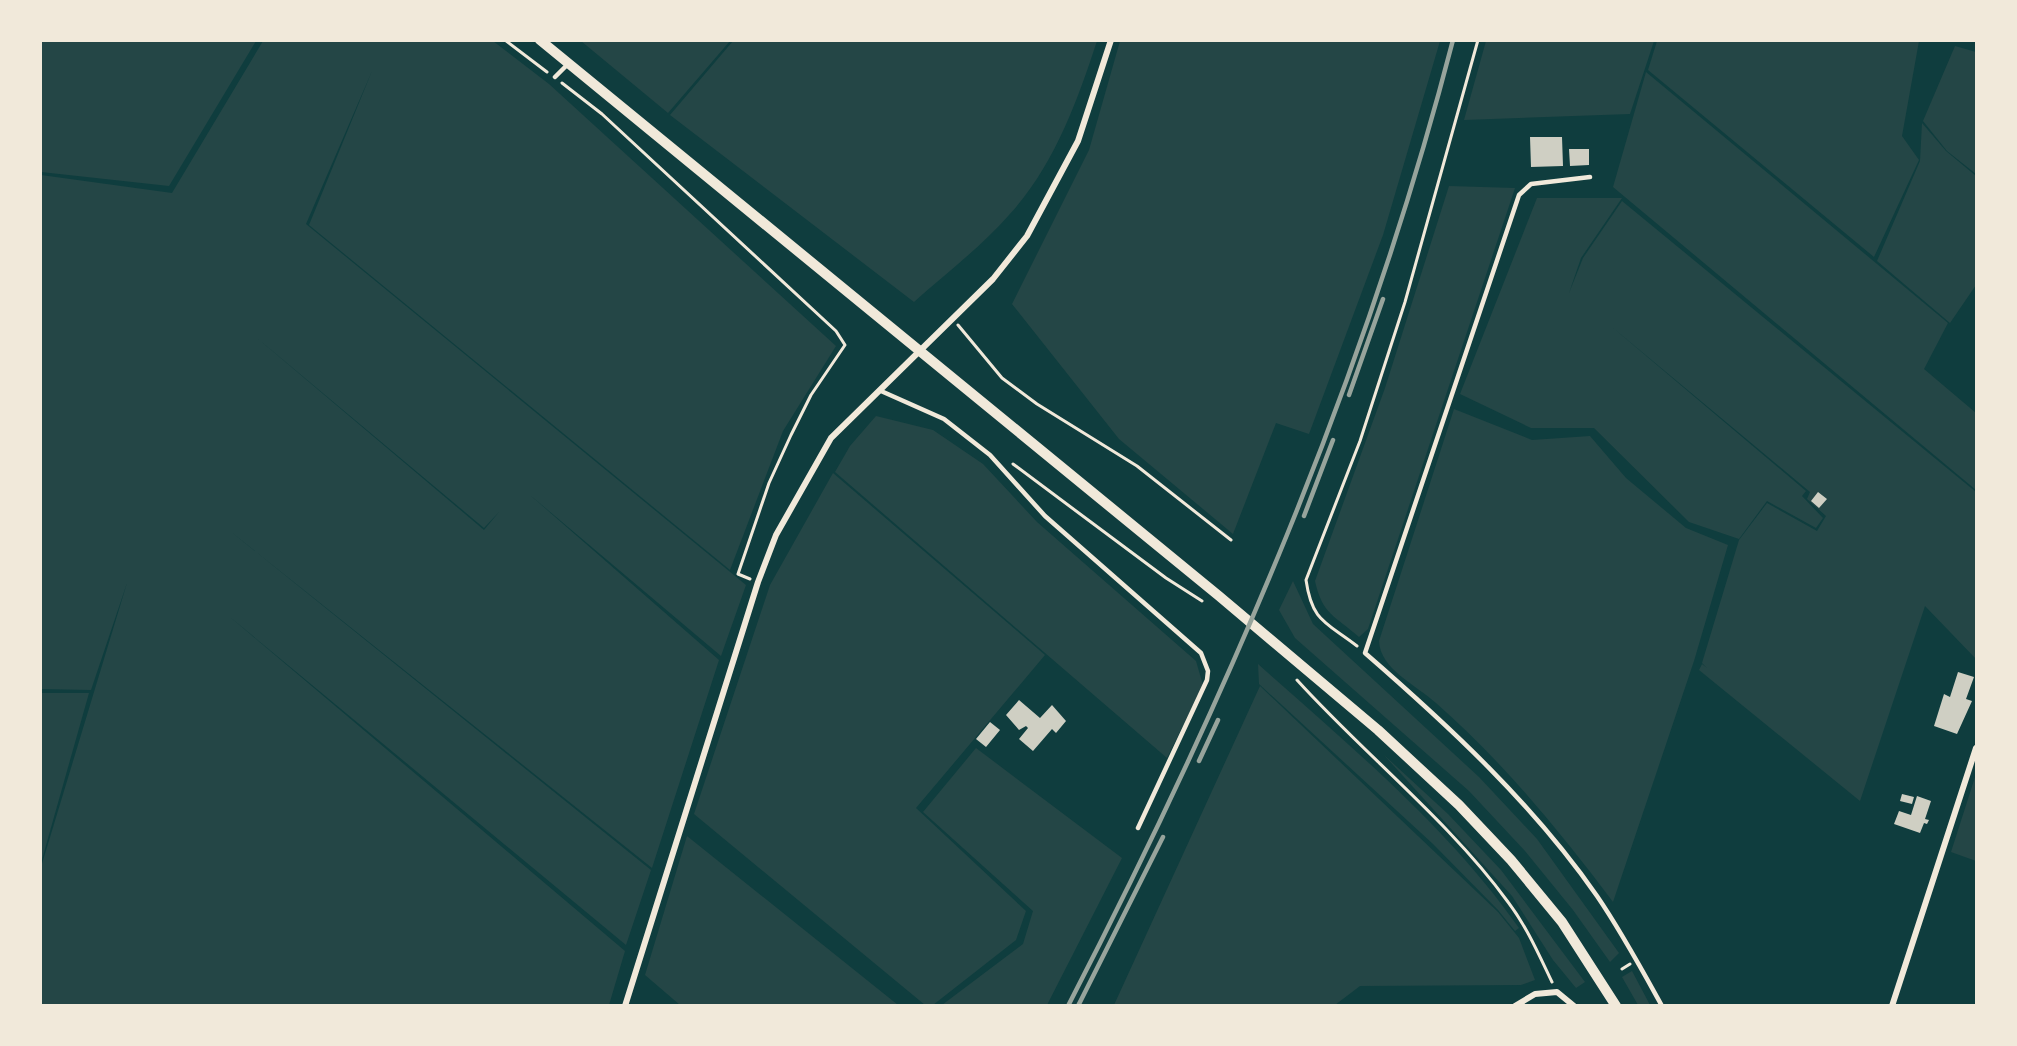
<svg xmlns="http://www.w3.org/2000/svg" width="2017" height="1046" font-family="'IBM Plex Sans',sans-serif">
<style>
.green{fill:#244646;fill-rule:evenodd}
.building{fill:#cfcfc3}
.lines{fill:none;stroke-linecap:round;stroke-linejoin:round}
.path{stroke:#f1e9da;stroke-width:3}
.service{stroke:#f1e9da;stroke-width:4.5}
.minor{stroke:#f1e9da;stroke-width:6}
.tertiary{stroke:#f1e9da;stroke-width:10}
.rail{stroke:#97a49c;stroke-width:4.5}
</style>
<rect width="100%" height="100%" fill="#0f3d3e"/>
<path class="green" d="M 41,40 L 256,40 L 256,41 L 169,186 L 41,172 Z
M 263,41 L 493,41 L 549,84 L 836,346 L 783,431 L 730,570 L 309,225 L 372,71 L 306,224 L 746,585 L 721,656 L 530,495 L 719,660 L 652,868 L 230,531 L 651,870 L 626,945 L 230,617 L 625,951 L 609,1005 L 41,1005 L 41,867 L 127,583 L 91,690 L 41,689 L 41,175 L 172,193 ZM 257,338 L 484,528 L 499,512 L 484,530 Z
M 581,41 L 730,41 L 668,113 Z
M 733,41 L 733,40 L 1097,41 C 1077,102 1054,166 1009,215 C 981,247 945,274 914,302 L 670,115 Z
M 1120,41 L 1440,41 L 1383,235 L 1309,434 L 1276,423 L 1233,534 L 1119,439 L 1012,304 L 1089,150 Z
M 1486,41 L 1486,40 L 1654,41 L 1630,114 L 1464,120 Z
M 1657,41 L 1919,41 L 1902,136 L 1919,160 L 1874,257 L 1648,70 Z
M 1955,46 L 1976,52 L 1976,174 L 1947,151 L 1923,121 Z
M 1646,72 L 1948,323 L 1924,369 L 1976,413 L 1976,490 L 1613,187 Z
M 1922,123 L 1946,151 L 1976,176 L 1976,285 L 1950,323 L 1877,261 L 1920,161 Z
M 1449,186 L 1515,188 L 1368,629 L 1359,637 C 1335,616 1322,614 1315,581 L 1385,388 Z
M 1537,198 L 1622,198 L 1581,258 L 1569,293 L 1583,258 L 1622,201 L 1976,492 L 1976,659 L 1925,606 L 1860,801 L 1699,670 L 1702,664 L 1707,668 L 1702,663 L 1739,540 L 1767,503 L 1817,531 L 1826,516 L 1807,499 L 1810,492 L 1612,327 L 1806,491 L 1802,496 L 1823,518 L 1816,528 L 1767,501 L 1739,539 L 1689,522 L 1594,428 L 1531,428 L 1460,394 Z
M 1454,409 L 1532,440 L 1590,436 L 1626,478 L 1686,528 L 1728,545 L 1694,661 L 1613,902 C 1560,831 1503,762 1436,703 C 1416,685 1380,669 1379,641 Z
M 876,416 L 933,430 L 983,464 L 1037,522 L 1196,661 L 1203,685 L 1167,758 L 835,472 L 850,446 Z
M 833,473 L 1045,655 L 916,808 L 1026,911 L 1016,940 L 933,1005 L 925,1005 L 694,814 L 770,585 Z
M 1293,581 L 1313,624 L 1479,777 L 1537,839 L 1619,953 L 1610,962 L 1573,910 L 1525,851 L 1469,791 L 1295,638 L 1279,610 Z
M 1258,664 C 1350,746 1448,827 1519,928 L 1515,931 L 1498,910 L 1433,844 L 1259,684 Z
M 1260,686 L 1498,912 L 1519,938 L 1535,980 L 1521,985 L 1360,986 L 1335,1005 L 1114,1005 Z
M 41,693 L 89,693 L 41,863 L 40,693 Z
M 976,748 L 1122,858 L 1047,1005 L 942,1005 L 1023,944 L 1033,911 L 923,812 Z
M 1384,755 L 1448,814 L 1501,870 L 1585,982 L 1576,988 L 1553,960 L 1512,896 Z
M 1976,774 L 1976,861 L 1951,852 Z
M 687,836 L 898,1005 L 680,1005 L 645,975 Z
M 1632,971 L 1650,1005 L 1638,1005 L 1622,977 Z"/>
<path class="building" d="M 1530,137 L 1562,137 L 1563,166 L 1531,167 Z
M 1569,149 L 1589,149 L 1589,165 L 1570,166 Z
M 1818,492 L 1827,499 L 1819,508 L 1811,501 Z
M 1958,672 L 1974,677 L 1966,699 L 1972,701 L 1957,734 L 1934,726 L 1944,694 L 1950,697 Z
M 1019,700 L 1040,718 L 1052,705 L 1066,721 L 1056,733 L 1052,729 L 1033,751 L 1019,739 L 1028,728 L 1026,726 L 1019,730 L 1006,715 Z
M 990,722 L 1000,730 L 986,747 L 976,739 Z
M 1902,794 L 1914,797 L 1912,804 L 1900,801 Z
M 1917,796 L 1931,801 L 1925,819 L 1929,820 L 1927,824 L 1924,823 L 1920,833 L 1894,824 L 1899,811 L 1911,815 Z"/>
<g class="lines">
<path class="path" d="M 505,40 L 547,72
M 562,83 L 602,114 L 836,331 L 845,345 L 811,395 L 791,435 L 769,483 L 738,574 L 750,579
M 958,325 L 1002,378 L 1037,404 L 1137,466 L 1231,540
M 1013,464 L 1166,578 L 1202,601
M 1357,646 C 1326,622 1312,622 1306,580 L 1360,441 L 1405,302 L 1478,40
M 1297,680 C 1364,754 1450,822 1508,902 C 1527,927 1539,955 1552,982
M 1622,969 L 1630,964"/>
<path class="service" d="M 555,77 L 568,64
M 1590,177 L 1531,184 L 1519,195 L 1365,653 C 1449,726 1533,804 1597,896 C 1621,931 1641,968 1662,1006
M 881,391 L 944,419 L 990,455 L 1045,516 L 1201,653 L 1208,671 L 1207,680 L 1138,828"/>
<path class="minor" d="M 625,1006 L 758,582 L 776,535 L 831,438 L 993,279 L 1027,236 L 1078,141 L 1111,40
M 1515,1006 L 1535,994 L 1557,992 L 1574,1006
M 1892,1006 L 1976,748"/>
<path class="tertiary" d="M 540,40 L 1219,596 L 1378,730 L 1459,805 L 1511,860 L 1562,922 L 1616,1006"/>
<path class="rail" d="M 1349,395 L 1383,299
M 1304,516 L 1333,440
M 1199,761 L 1218,720
M 1068,1006 C 1227,698 1366,376 1453,40
M 1078,1006 L 1163,837"/>
</g>
<rect width="2017" height="1046" fill="none" stroke="#f1e9da" stroke-width="84"/>
</svg>
